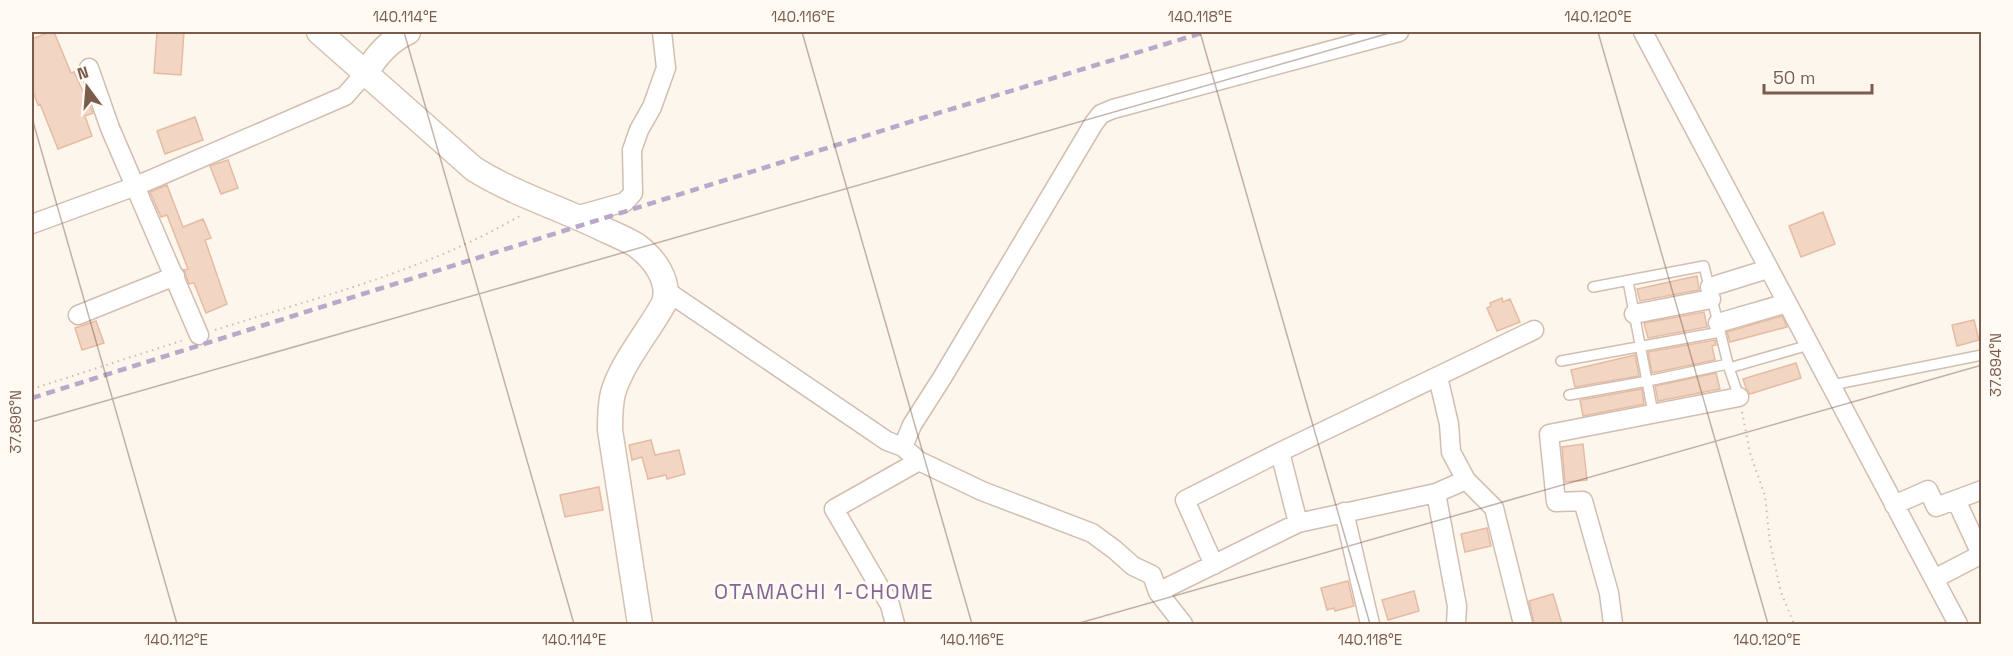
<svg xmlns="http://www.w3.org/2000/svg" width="2013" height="656" font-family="'Space Grotesk',sans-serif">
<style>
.building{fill:#f3d5c3;stroke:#e6bba3;stroke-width:1.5}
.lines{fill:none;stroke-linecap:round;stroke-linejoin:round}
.lane-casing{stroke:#d1beb0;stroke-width:12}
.street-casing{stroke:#d1beb0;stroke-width:21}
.secondary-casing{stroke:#d6c0b0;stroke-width:27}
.path{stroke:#d9b8a5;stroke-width:2;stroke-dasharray:1.5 4.5;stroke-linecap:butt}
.lane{stroke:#fff;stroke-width:9}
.street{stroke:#fff;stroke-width:18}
.secondary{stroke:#fff;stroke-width:24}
.rail{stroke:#b9a8c9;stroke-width:4.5;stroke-dasharray:9 6;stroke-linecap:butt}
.ticks{fill:none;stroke:#7a5c4d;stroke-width:1.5;stroke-opacity:0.45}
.labels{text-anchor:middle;stroke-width:6;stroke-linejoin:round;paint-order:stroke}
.neighbourhood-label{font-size:21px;letter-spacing:1.5px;fill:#846695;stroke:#fffaf3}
.neatline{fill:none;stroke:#7a5c4d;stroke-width:2}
.ticks-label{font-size:15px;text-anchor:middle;fill:#7a5c4d}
</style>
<rect width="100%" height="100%" fill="#fdf6ec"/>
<path class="building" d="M 50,32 L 54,32 L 71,73 L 74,72 L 93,113 L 85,116 L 92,136 L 58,149 L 40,104 L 38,105 L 32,89 L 32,39 Z
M 157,32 L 184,32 L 181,75 L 154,73 Z
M 195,117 L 203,140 L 165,154 L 157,131 Z
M 228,160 L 238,188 L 221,194 L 210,166 Z
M 167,185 L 183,227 L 203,219 L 211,238 L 205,240 L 227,304 L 206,313 L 194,283 L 189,284 L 184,270 L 188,269 L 167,215 L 161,217 L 150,192 Z
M 1823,212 L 1835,244 L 1801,257 L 1789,226 Z
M 1697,276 L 1699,290 L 1640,301 L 1637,289 Z
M 1502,298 L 1503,302 L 1510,299 L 1520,322 L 1497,331 L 1487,308 L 1491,306 L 1490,303 Z
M 1704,312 L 1707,327 L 1648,338 L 1644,323 Z
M 1782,316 L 1787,327 L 1730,342 L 1727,332 Z
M 1974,320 L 1979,340 L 1957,346 L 1952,325 Z
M 96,321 L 104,343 L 82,350 L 75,328 Z
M 1715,340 L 1716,345 L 1712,346 L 1715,360 L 1652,373 L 1648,352 Z
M 1635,355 L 1639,376 L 1575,387 L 1571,370 Z
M 1796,363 L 1801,378 L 1750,394 L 1746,388 L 1743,379 Z
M 1716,373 L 1720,389 L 1658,401 L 1655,386 Z
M 1642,389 L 1644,404 L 1583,416 L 1580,400 Z
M 651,440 L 655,455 L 679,450 L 685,474 L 667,479 L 666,475 L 648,479 L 642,457 L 632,460 L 629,445 Z
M 1583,444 L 1587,480 L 1565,482 L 1562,447 Z
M 599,487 L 603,510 L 565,517 L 560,495 Z
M 1487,528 L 1491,546 L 1465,552 L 1461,534 Z
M 1348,581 L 1354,606 L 1335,611 L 1334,608 L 1327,610 L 1321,588 Z
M 1414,591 L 1419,611 L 1388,620 L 1382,600 Z
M 1553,594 L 1562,624 L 1534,624 L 1529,601 Z"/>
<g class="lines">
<g class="lane-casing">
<path id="lane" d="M 1628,281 L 1653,413
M 1593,287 L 1704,266 L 1729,368 L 1739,397
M 1561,361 L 1720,332
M 1729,368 L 1809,345
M 1832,385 L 1982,355
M 1569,395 L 1648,381 L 1728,364"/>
</g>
<g class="street-casing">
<path id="street" d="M 1643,32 L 1958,624
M 89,68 L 110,128 L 199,335
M 575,216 L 625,202 L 633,193 L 632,150 L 639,130 L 652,107 L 666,68 L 662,32
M 32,224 L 136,186 L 345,96 L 366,72
M 1710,287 L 1768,269
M 668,292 L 887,441 L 903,447 L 919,461 L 982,491 L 1092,533 L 1115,550 L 1133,566 L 1152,575 L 1158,592 L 1183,624
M 1634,314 L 1711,299
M 78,315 L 175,276
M 1718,323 L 1787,303
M 1438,377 L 1449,424 L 1451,452 L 1466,480
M 903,447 L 912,425 L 942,378 L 1094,123 L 1101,114 L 1113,109 L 1399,32
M 1280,452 L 1298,523
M 1436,493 L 1457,606 L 1456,624
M 1956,500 L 1981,554
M 1894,505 L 1928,490 L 1936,507 L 1982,490
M 1344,512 L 1370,624
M 1214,565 L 1185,500 L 1280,452 L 1534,330
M 1934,579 L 1982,554
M 1158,592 L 1298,523 L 1436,493 L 1466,480 L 1494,508 L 1523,624
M 895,624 L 890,605 L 834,509 L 919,461
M 1613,624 L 1609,593 L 1583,501 L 1556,502 L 1549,434 L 1739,397"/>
</g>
<g class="secondary-casing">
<path id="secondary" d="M 319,32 L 474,169 C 514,194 560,208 603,229 C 614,234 626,239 636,245 C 654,258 671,281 664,303 C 649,331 622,362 613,393 C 610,405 610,417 610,430 L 640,624
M 366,72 C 378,54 389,41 408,32"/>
</g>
<path class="path" d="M 215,330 C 318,297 429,270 523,214
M 32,389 L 184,340
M 1742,412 L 1750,453 L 1765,496 L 1770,543 L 1781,592 L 1794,624"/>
<use href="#lane" class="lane"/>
<use href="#street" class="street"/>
<use href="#secondary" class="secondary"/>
<path class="rail" d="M 32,398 L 935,114 L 1205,32"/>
</g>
<path class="ticks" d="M 404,32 L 574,624M 802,32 L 972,624M 1200,32 L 1370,624M 1598,32 L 1768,624M 32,118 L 177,624M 32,422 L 1393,32M 1076,624 L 1982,365"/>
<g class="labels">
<g class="neighbourhood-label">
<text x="824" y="599">OTAMACHI 1-CHOME</text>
</g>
</g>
<rect width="2013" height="656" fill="none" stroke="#fffaf3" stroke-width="66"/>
<g transform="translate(87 87) rotate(344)" stroke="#fffaf3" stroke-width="4.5" paint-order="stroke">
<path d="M0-4.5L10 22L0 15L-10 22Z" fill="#7a5c4d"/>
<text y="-9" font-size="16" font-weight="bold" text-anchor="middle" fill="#7a5c4d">N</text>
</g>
<path d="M1764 84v9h108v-9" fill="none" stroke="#7a5c4d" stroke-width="3"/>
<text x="1773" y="84" font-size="18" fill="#7a5c4d" stroke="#fffaf3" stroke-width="4.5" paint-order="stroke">50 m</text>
<rect x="33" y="33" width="1947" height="590" class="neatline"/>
<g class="ticks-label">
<text x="405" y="22">140.114°E</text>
<text x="803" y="22">140.116°E</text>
<text x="1200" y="22">140.118°E</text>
<text x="1598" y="22">140.120°E</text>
<text transform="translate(1996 365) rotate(-90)" y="5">37.894°N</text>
<text transform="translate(16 422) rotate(-90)" y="5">37.896°N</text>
<text x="176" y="645">140.112°E</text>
<text x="574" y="645">140.114°E</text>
<text x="972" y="645">140.116°E</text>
<text x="1370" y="645">140.118°E</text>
<text x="1767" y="645">140.120°E</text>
</g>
</svg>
